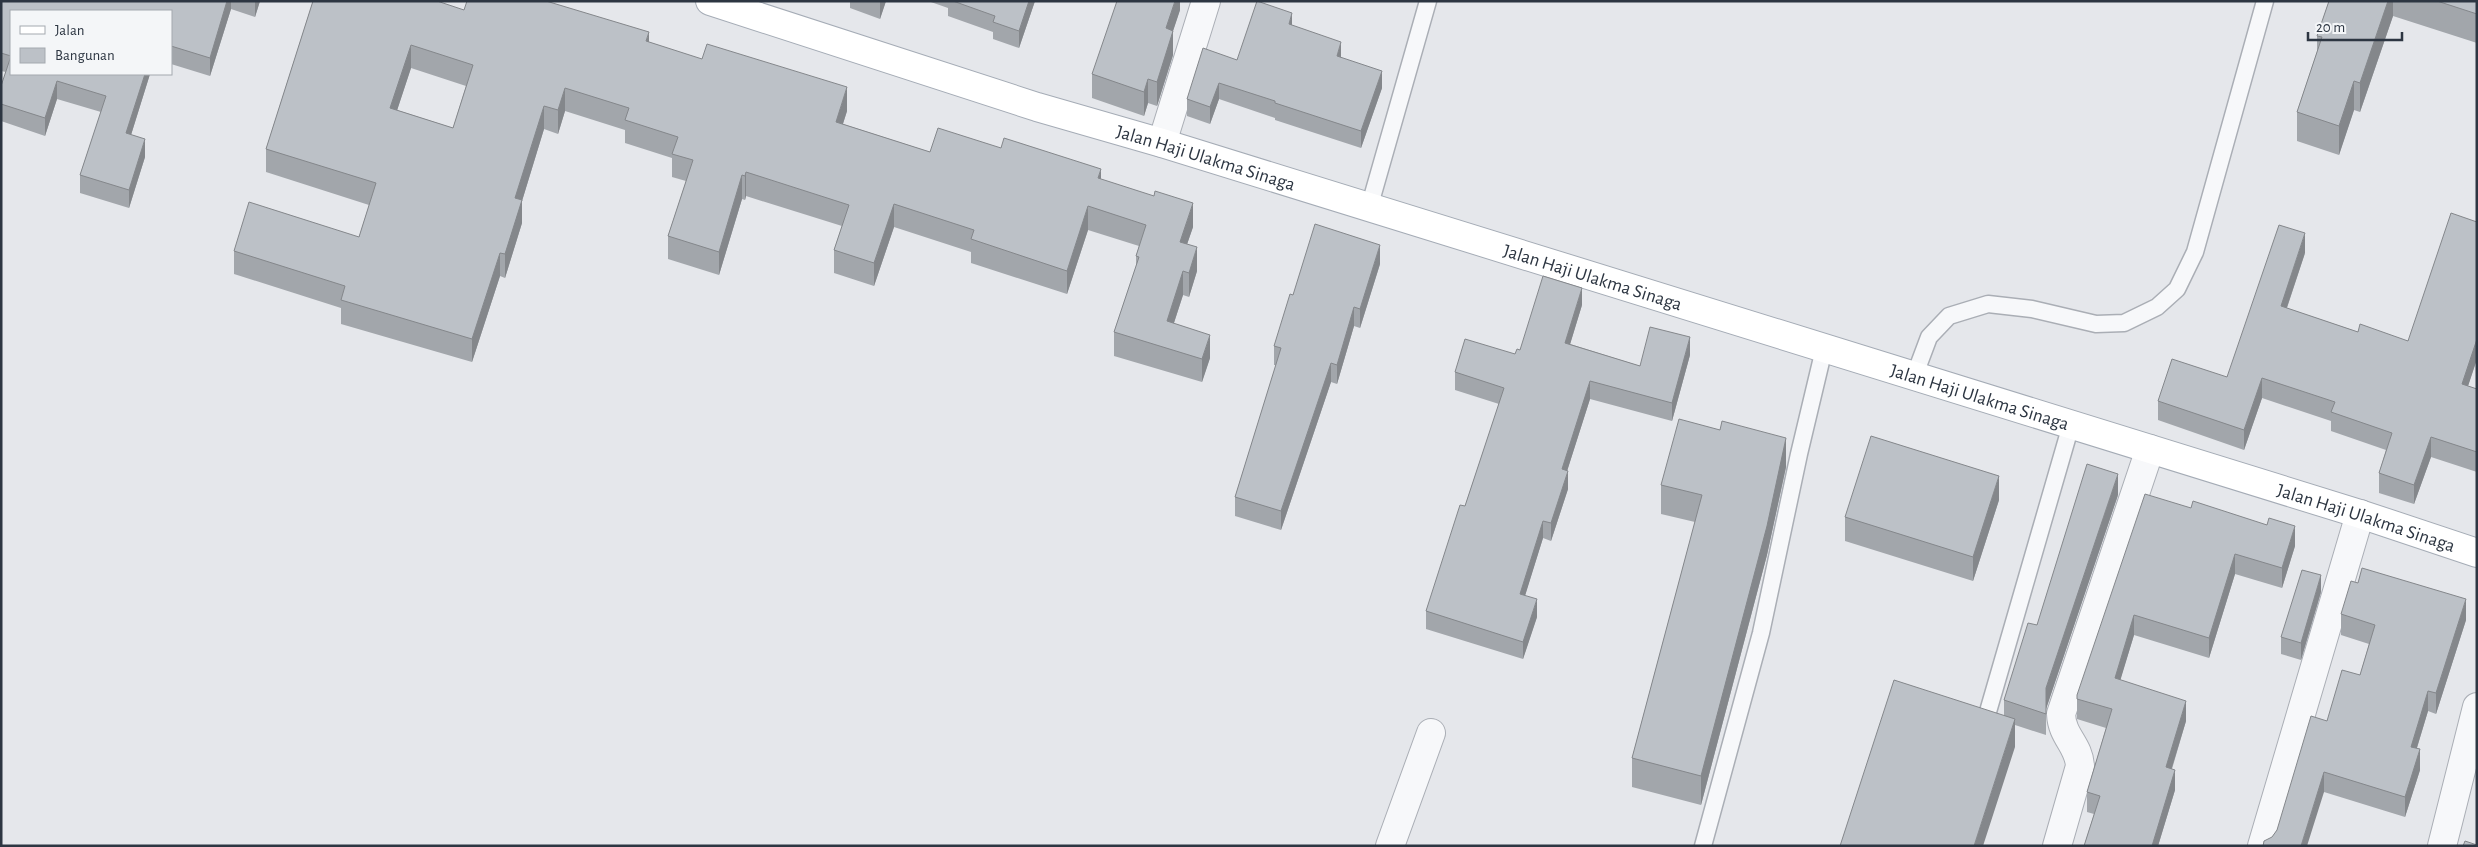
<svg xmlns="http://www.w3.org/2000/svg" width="2478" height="847" font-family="'Alegreya Sans',sans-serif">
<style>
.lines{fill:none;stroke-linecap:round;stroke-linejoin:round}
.lane-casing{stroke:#aaaeb5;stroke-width:19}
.street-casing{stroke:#aaaeb5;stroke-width:30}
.primary-casing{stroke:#a5acb6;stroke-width:30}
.lane{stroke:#f7f8fa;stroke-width:16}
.street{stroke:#f7f8fa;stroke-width:28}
.primary{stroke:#fff;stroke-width:28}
.wall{fill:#a2a6ab;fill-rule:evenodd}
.shaded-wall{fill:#84878b}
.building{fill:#bcc1c7;stroke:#84878b;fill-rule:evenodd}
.labels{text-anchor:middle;stroke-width:5;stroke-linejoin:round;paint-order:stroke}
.street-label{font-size:19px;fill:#2d3642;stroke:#f4f6f8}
</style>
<rect width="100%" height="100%" fill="#e5e7eb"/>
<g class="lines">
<g class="lane-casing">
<path id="lane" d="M 1369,208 L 1428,1
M 1914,377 L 1929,337 L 1949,316 L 1988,304 L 2032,309 L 2096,324 L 2124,323 L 2157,307 L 2177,289 L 2195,252 L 2265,1
M 1985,722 L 2071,425
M 1703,846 L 1761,633 L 1799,454 L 1824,349"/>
</g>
<g class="street-casing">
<path id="street" d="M 1162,143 L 1206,1
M 1390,846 L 1431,733
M 2057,846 L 2080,766 C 2079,745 2062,737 2061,714 L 2150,449
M 2262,846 L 2360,514
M 2442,846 L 2477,707"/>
</g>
<g class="primary-casing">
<g id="primary">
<path id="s1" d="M 710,1 L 1037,107 L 1162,143 L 2360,514 L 2477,553"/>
</g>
</g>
<use href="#lane" class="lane"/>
<use href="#street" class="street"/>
<use href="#primary" class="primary"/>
</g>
<path class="wall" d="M 1,1 L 260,1 L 255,17 L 231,9 L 210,76 L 171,64 L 171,11 L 11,74 L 150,74 L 131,135 L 145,157 L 129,208 L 80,193 L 80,175 L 101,112 L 57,99 L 45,136 L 1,121 L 1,86 L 6,72 L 1,71 Z
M 313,1 L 464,10 L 649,42 L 847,111 L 843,124 L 930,152 L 1001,148 L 1101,179 L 1193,227 L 1187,244 L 1197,271 L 1189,297 L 1183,295 L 1174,323 L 1210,358 L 1202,382 L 1114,356 L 1114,332 L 1136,267 L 1136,256 L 1139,246 L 1088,230 L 1067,294 L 971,263 L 971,252 L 894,227 L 874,286 L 834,273 L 834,250 L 842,226 L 746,196 L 745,200 L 742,199 L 719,275 L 668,259 L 668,236 L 686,181 L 672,177 L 672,158 L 625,143 L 625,130 L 565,111 L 558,134 L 544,129 L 522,201 L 522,223 L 505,278 L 500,276 L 472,362 L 341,324 L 341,308 L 234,274 L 234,251 L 359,237 L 369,205 L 266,172 L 266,149 ZM 411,68 L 466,86 L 453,128 L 397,110 Z
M 850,1 L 886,1 L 880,19 L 850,8 Z
M 928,1 L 1035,1 L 1019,48 L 993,39 L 993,32 L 948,16 L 948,8 Z
M 1180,1 L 1180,10 L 1173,31 L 1173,55 L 1157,106 L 1148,103 L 1144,116 L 1092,98 L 1092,74 Z
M 2329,1 L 2477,1 L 2477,43 L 2393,16 L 2360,112 L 2354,110 L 2339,155 L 2297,141 L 2297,112 L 2317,52 L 2317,36 Z
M 1292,25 L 1341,57 L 1382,88 L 1361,148 L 1275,120 L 1275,118 L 1219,99 L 1210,124 L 1187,116 L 1187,99 L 1237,60 Z
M 2477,222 L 2477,359 L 2468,386 L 2477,389 L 2477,472 L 2431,457 L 2414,504 L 2379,493 L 2379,473 L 2386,450 L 2331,431 L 2331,421 L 2262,398 L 2244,450 L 2158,420 L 2158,401 L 2227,377 L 2305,253 L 2287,308 L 2358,332 L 2408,341 Z
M 1380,264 L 1360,328 L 1354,326 L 1337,384 L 1331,382 L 1281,530 L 1235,516 L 1235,497 L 1276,365 L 1274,365 L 1274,346 L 1293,295 Z
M 1582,305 L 1570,344 L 1640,366 L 1690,355 L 1672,421 L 1590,399 L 1567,471 L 1568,489 L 1551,541 L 1543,538 L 1525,595 L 1537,617 L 1523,659 L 1426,629 L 1426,611 L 1465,506 L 1499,404 L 1455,390 L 1455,372 L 1515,354 Z
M 1786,467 L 1767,555 L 1701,805 L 1632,787 L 1632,758 L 1695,522 L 1661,514 L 1661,485 Z
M 2118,495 L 2046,709 L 2046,735 L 2015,725 L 2015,747 L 2004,716 L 2004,700 L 2037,625 Z
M 1999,500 L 1973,581 L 1845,541 L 1845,517 Z
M 2191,508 L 2267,525 L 2295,546 L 2282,588 L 2235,574 L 2209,658 L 2134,635 L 2120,680 L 2186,721 L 2172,769 L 2175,790 L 2158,846 L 2084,846 L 2094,814 L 2087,812 L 2087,792 L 2106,728 L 2077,719 L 2077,695 Z
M 2321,592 L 2301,660 L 2281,654 L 2281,637 Z
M 2341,614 L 2466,620 L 2436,714 L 2428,711 L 2417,748 L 2420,770 L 2405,817 L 2324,792 L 2272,837 L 2277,830 L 2327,721 L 2360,675 L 2369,644 L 2341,635 Z"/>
<path class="shaded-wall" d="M 227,1 L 231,1 L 231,9 L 210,76 L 210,58 Z
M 255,1 L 260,1 L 255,17 Z
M 880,1 L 886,1 L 880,19 Z
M 1029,1 L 1035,1 L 1019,48 L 1019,31 Z
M 1175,1 L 1180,1 L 1180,10 L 1166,52 L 1166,28 Z
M 2388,1 L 2393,1 L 2393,16 L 2360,112 L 2360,83 Z
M 1292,13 L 1292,30 L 1289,24 Z
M 1173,31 L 1173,55 L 1157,106 L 1157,82 Z
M 649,32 L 649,56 L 646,41 Z
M 1341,42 L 1341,59 L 1337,56 Z
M 411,45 L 411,68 L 390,132 L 390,108 Z
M 1382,71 L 1382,88 L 1361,148 L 1361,131 Z
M 145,74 L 150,74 L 126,151 L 126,133 Z
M 1148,79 L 1148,103 L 1144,116 L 1144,92 Z
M 57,81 L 57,99 L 45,136 L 45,118 Z
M 2354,81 L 2354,110 L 2339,155 L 2339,126 Z
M 1219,83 L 1219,99 L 1210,124 L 1210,107 Z
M 847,87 L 847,111 L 836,145 L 836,122 Z
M 565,88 L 565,111 L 558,134 L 558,110 Z
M 544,106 L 544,129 L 522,201 L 522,223 L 505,278 L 505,254 L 515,198 Z
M 145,139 L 145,157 L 129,208 L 129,190 Z
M 1101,169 L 1101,192 L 1098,178 Z
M 746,172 L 746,196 L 745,200 L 745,176 Z
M 742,175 L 742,199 L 719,275 L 719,252 Z
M 1193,203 L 1193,227 L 1180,265 L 1180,242 Z
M 894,204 L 894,227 L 874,286 L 874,263 Z
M 1088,206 L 1088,230 L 1067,294 L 1067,271 Z
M 2305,233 L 2305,253 L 2281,325 L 2281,306 Z
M 1380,245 L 1380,264 L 1360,328 L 1360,309 Z
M 1197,247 L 1197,271 L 1189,297 L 1189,273 Z
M 500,253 L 500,276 L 472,362 L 472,339 Z
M 1183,271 L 1183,295 L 1167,344 L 1167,321 Z
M 1582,288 L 1582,305 L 1565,361 L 1565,343 Z
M 1354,307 L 1354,326 L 1337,384 L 1337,365 Z
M 1210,335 L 1210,358 L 1202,382 L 1202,359 Z
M 1690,337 L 1690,355 L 1672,421 L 1672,403 Z
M 2477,339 L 2477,359 L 2462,404 L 2462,384 Z
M 1331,363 L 1331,382 L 1281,530 L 1281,511 Z
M 2262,378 L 2262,398 L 2244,450 L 2244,430 Z
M 1590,381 L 1590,399 L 1562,487 L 1562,469 Z
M 2431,437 L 2431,457 L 2414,504 L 2414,485 Z
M 1786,438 L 1786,467 L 1767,555 L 1701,805 L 1701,776 Z
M 1568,471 L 1568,489 L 1551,541 L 1551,523 Z
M 2118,474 L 2118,495 L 2046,709 L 2046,688 Z
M 1999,476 L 1999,500 L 1973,581 L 1973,557 Z
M 1543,521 L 1543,538 L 1520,612 L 1520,594 Z
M 2295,526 L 2295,546 L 2282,588 L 2282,568 Z
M 2235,554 L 2235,574 L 2209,658 L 2209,638 Z
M 2321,575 L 2321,592 L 2301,660 L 2301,643 Z
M 1537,599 L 1537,617 L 1523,659 L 1523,642 Z
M 2466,599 L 2466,620 L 2436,714 L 2436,693 Z
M 2134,615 L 2134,635 L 2115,698 L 2115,678 Z
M 2428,691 L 2428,711 L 2411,767 L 2411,747 Z
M 2186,701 L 2186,721 L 2166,787 L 2166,767 Z
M 2015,719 L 2015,747 L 1983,846 L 1974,846 Z
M 2420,749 L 2420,770 L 2405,817 L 2405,797 Z
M 2175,770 L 2175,790 L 2158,846 L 2152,846 Z
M 2324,772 L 2324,792 L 2307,846 L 2301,846 Z"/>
<path class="building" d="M 1,1 L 227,1 L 210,58 L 171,46 L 171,11 L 11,11 L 11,74 L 145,74 L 126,133 L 145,139 L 129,190 L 80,175 L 106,96 L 57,81 L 45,118 L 1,104 L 1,86 L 11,56 L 1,53 Z
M 313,1 L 437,1 L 464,10 L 467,1 L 546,1 L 649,32 L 646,41 L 702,59 L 707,44 L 847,87 L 836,122 L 930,152 L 938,128 L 1001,148 L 1004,138 L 1101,169 L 1098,178 L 1154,196 L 1155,191 L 1193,203 L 1180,242 L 1197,247 L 1189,273 L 1183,271 L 1167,321 L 1210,335 L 1202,359 L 1114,332 L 1139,257 L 1136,256 L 1146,225 L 1088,206 L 1067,271 L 971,239 L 974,230 L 894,204 L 874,263 L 834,250 L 849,205 L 746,172 L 745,176 L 742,175 L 719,252 L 668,236 L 693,160 L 672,154 L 678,137 L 625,120 L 629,108 L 565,88 L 558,110 L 544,106 L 515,198 L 522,200 L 505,254 L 500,253 L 472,339 L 341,300 L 345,286 L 234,251 L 249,202 L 359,237 L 376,183 L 266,149 ZM 411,45 L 473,65 L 453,128 L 390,108 Z
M 953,1 L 1029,1 L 1019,31 L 993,22 L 995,16 Z
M 1117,1 L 1175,1 L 1166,28 L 1173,31 L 1157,82 L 1148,79 L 1144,92 L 1092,74 Z
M 1257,1 L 1292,13 L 1289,24 L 1341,42 L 1337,56 L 1382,71 L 1361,131 L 1275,103 L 1275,101 L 1219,83 L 1210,107 L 1187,99 L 1203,48 L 1237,60 Z
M 2329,1 L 2388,1 L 2360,83 L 2354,81 L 2339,126 L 2297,112 L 2322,37 L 2317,36 Z
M 2437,1 L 2477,1 L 2477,14 Z
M 2451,213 L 2477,222 L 2477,339 L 2462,384 L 2477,389 L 2477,452 L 2431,437 L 2414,485 L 2379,473 L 2392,433 L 2331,412 L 2335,402 L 2262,378 L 2244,430 L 2158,401 L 2172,359 L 2227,377 L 2279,225 L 2305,233 L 2281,306 L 2358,332 L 2360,324 L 2408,341 Z
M 1315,224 L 1380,245 L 1360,309 L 1354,307 L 1337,365 L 1331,363 L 1281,511 L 1235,497 L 1281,348 L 1274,346 L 1290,294 L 1293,295 Z
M 1543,276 L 1582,288 L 1565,343 L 1640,366 L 1650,327 L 1690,337 L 1672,403 L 1590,381 L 1562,469 L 1568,471 L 1551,523 L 1543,521 L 1520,594 L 1537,599 L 1523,642 L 1426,611 L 1460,505 L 1465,506 L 1504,388 L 1455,372 L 1465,339 L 1515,354 L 1517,349 L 1520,350 Z
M 1679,419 L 1720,430 L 1722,421 L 1786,438 L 1767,526 L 1701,776 L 1632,758 L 1702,495 L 1661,485 Z
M 1871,436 L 1999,476 L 1973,557 L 1845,517 Z
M 2087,464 L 2118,474 L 2046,688 L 2046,714 L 2004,700 L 2028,623 L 2037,625 Z
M 2145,494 L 2191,508 L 2193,501 L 2267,525 L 2269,518 L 2295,526 L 2282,568 L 2235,554 L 2209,638 L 2134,615 L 2115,678 L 2186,701 L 2166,767 L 2175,770 L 2152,846 L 2084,846 L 2100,796 L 2087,792 L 2112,709 L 2077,699 L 2077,695 Z
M 2362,568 L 2466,599 L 2436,693 L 2428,691 L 2411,747 L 2420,749 L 2405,797 L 2324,772 L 2301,846 L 2263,846 L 2264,841 L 2272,837 L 2277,830 L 2311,716 L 2327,721 L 2342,670 L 2360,675 L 2375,625 L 2341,614 L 2351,581 L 2358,583 Z
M 2302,570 L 2321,575 L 2301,643 L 2281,637 Z
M 1894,680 L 2015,719 L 1974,846 L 1840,846 Z
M 2465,841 L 2477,845 L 2477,846 L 2463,846 Z"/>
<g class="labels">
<g class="street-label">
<text dy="7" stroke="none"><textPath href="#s1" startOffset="520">Jalan Haji Ulakma Sinaga</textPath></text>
<text dy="7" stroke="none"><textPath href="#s1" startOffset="925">Jalan Haji Ulakma Sinaga</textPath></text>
<text dy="7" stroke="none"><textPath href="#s1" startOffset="1330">Jalan Haji Ulakma Sinaga</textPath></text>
<text dy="7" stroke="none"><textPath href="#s1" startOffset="1735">Jalan Haji Ulakma Sinaga</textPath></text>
</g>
</g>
<rect width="2478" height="847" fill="none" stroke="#2d3642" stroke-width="5"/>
<rect x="10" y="10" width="162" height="65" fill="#f4f6f8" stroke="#a4a9af"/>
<rect x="20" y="26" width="25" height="8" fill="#ffffff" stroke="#a4a9af"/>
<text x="55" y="35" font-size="15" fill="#2d3642">Jalan</text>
<rect x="20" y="48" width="25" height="15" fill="#bcc1c7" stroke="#a4a9af"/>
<text x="55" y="60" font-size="15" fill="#2d3642">Bangunan</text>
<path d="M2308 32v8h94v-8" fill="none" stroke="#2d3642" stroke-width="2.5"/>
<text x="2316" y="32" font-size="15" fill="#2d3642" stroke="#f4f6f8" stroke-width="4" paint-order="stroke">20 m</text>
</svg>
